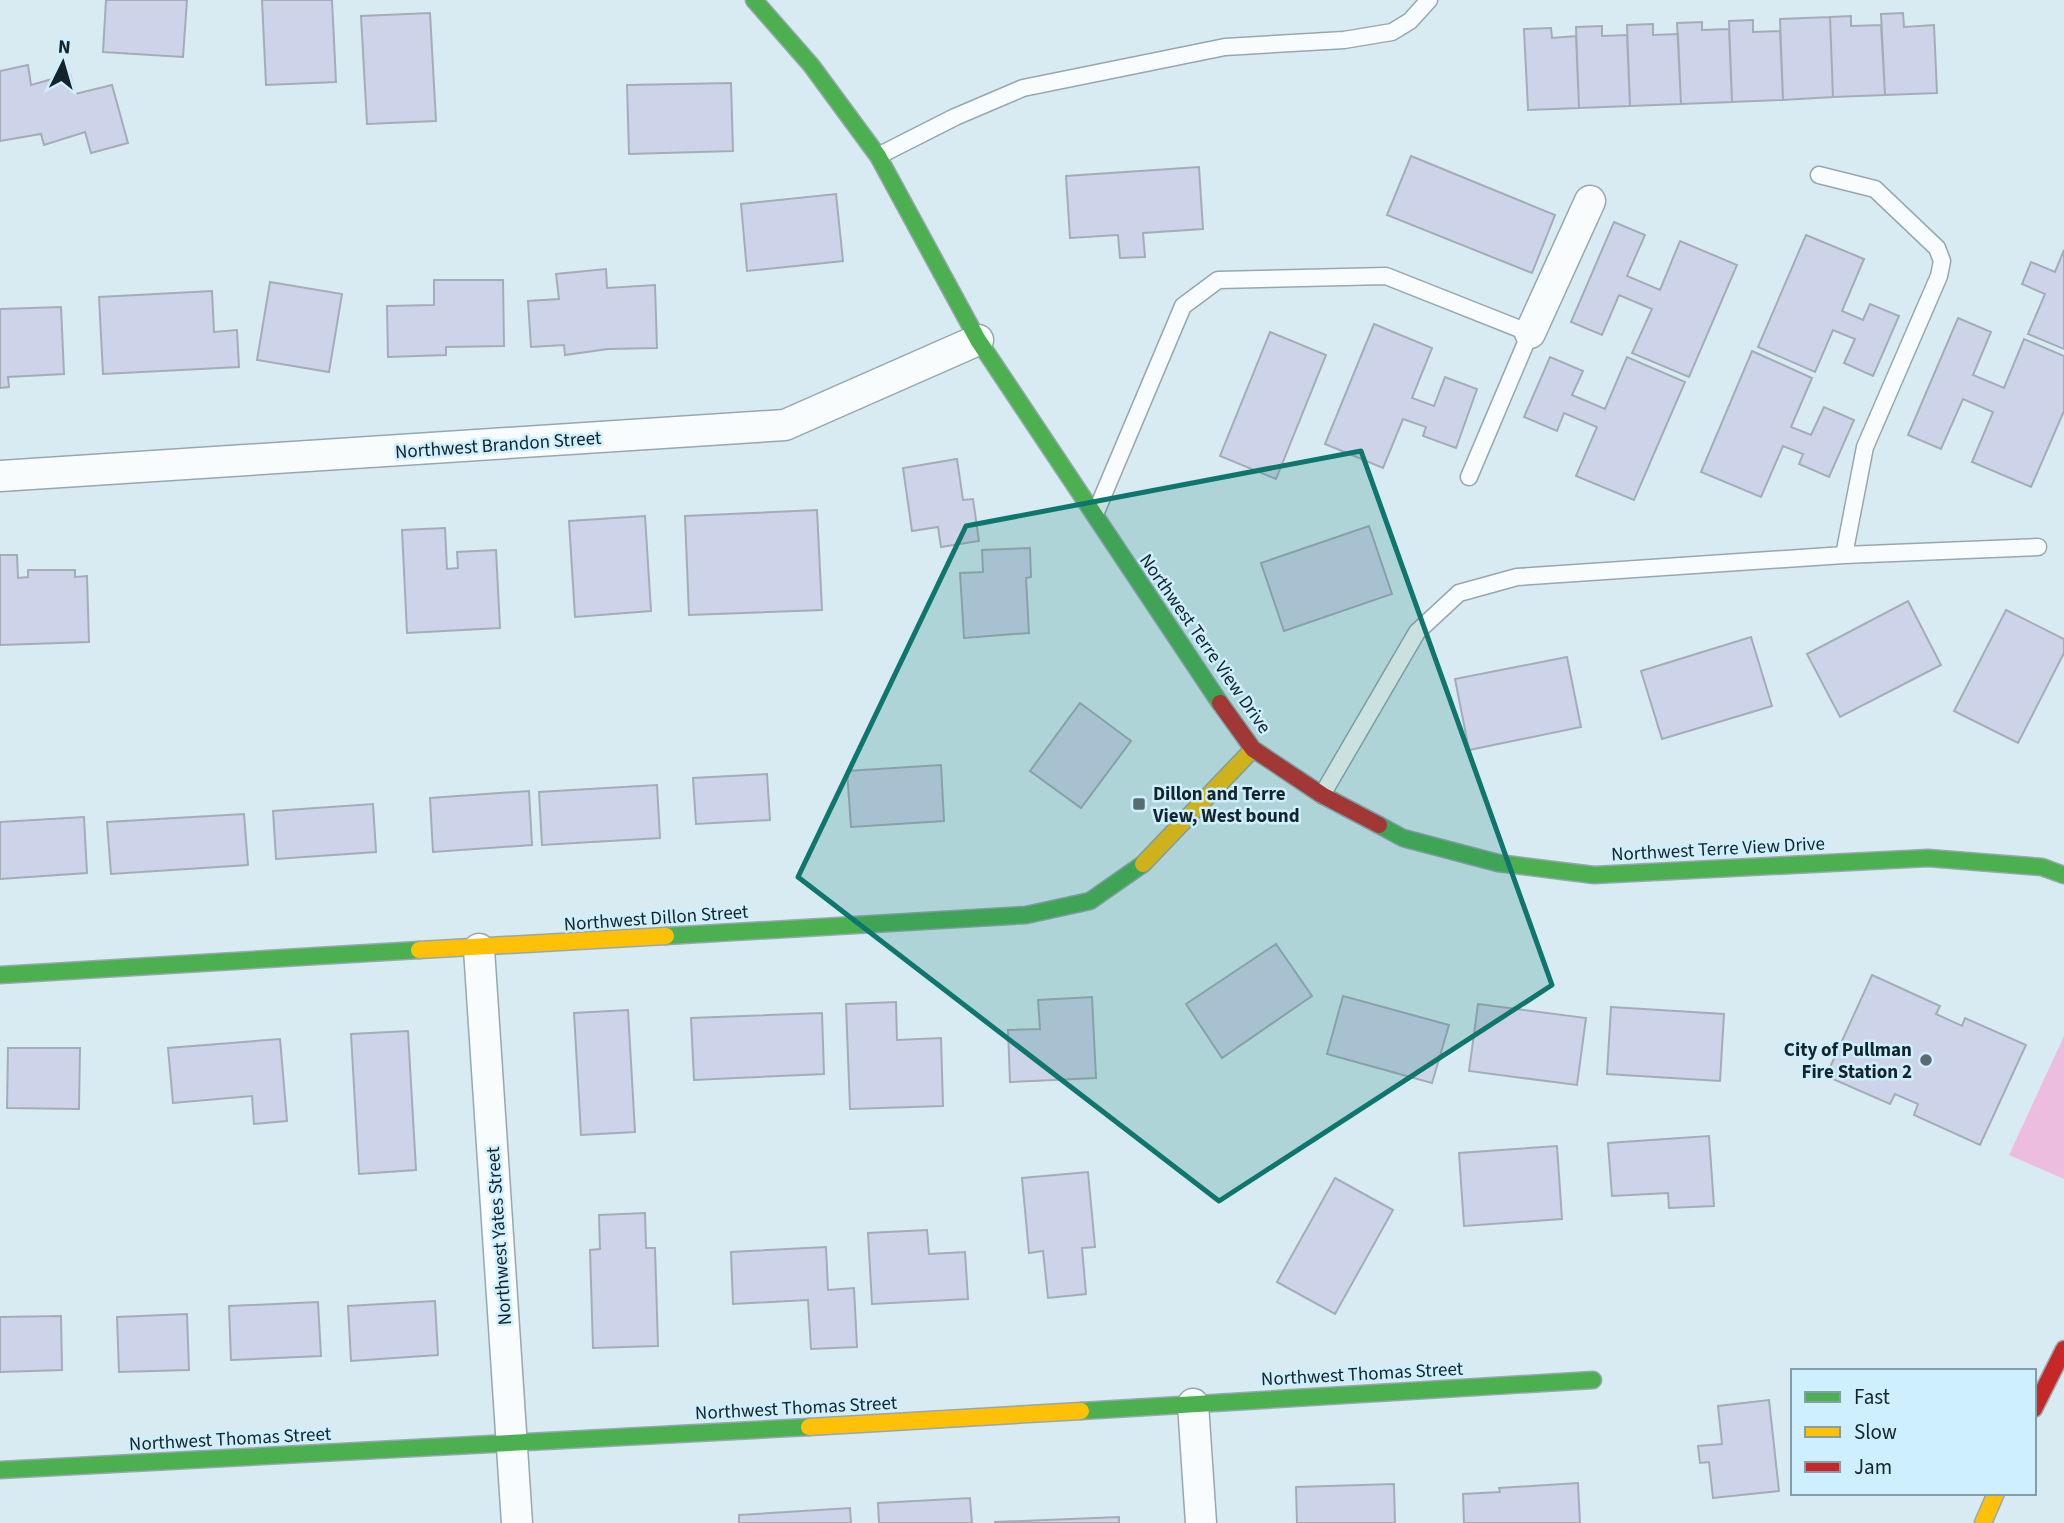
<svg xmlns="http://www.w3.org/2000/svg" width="2064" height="1523" font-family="'Source Sans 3',sans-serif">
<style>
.green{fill:#edbddf}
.building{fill:#cdd4e9;stroke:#a4adb6;stroke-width:2}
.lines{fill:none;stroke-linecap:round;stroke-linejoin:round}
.lane-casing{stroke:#97a7ae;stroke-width:19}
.street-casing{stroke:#97a7ae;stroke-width:33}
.fast-casing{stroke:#97a7ae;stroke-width:19}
.slow-casing{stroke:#97a7ae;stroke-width:19}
.jam-casing{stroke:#97a7ae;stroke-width:19}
.lane{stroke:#f9fcfd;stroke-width:16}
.street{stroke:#f9fcfd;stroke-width:30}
.fast{stroke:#4caf50;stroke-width:16}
.slow{stroke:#ffc107;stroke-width:16}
.jam{stroke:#c62828;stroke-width:16}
.marked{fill:#0f766e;fill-opacity:0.2;stroke:#0f766e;stroke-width:5;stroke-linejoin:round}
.poi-dot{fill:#596a71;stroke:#cdeffe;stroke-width:2.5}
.labels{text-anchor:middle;stroke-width:5;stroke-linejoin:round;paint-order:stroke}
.street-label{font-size:19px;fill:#14242b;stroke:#cdeffe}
.poi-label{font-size:19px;font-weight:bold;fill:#14242b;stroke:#cdeffe;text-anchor:start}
</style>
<rect width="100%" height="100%" fill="#d8ebf3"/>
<path class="green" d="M 2064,1036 L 2064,1179 L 2009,1155 Z"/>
<path class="building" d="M 106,0 L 187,0 L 183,57 L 103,52 Z
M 262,0 L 332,0 L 336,82 L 266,85 Z
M 430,13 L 436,121 L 367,124 L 361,16 Z
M 1903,13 L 1904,27 L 1934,25 L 1937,93 L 1885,95 L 1881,14 Z
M 1851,16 L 1851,26 L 1881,25 L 1885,95 L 1833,97 L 1830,17 Z
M 1830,17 L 1833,97 L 1783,100 L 1780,19 Z
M 1753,20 L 1753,32 L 1780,31 L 1783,100 L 1732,102 L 1729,21 Z
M 1702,22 L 1702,30 L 1729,29 L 1732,102 L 1681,104 L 1677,23 Z
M 1653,24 L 1653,35 L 1678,34 L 1681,104 L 1630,106 L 1627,25 Z
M 1602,26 L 1602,36 L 1627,35 L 1630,106 L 1579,108 L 1576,27 Z
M 1551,28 L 1552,38 L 1576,36 L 1579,108 L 1528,110 L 1524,29 Z
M 28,65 L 31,85 L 70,74 L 75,94 L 112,85 L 128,143 L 91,153 L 85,132 L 44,145 L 41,134 L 0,141 L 0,71 Z
M 731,83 L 733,151 L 629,154 L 627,85 Z
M 1411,156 L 1555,215 L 1532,273 L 1387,215 Z
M 1199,167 L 1203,229 L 1143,233 L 1145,257 L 1120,258 L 1118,235 L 1070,238 L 1066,176 Z
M 836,194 L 843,261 L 747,271 L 741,204 Z
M 1614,222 L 1645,235 L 1627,276 L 1660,290 L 1680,241 L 1737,265 L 1689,377 L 1632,353 L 1652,309 L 1619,295 L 1602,335 L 1571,322 Z
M 1806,235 L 1864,259 L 1842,311 L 1863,320 L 1870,304 L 1899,316 L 1873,376 L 1844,363 L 1855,339 L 1833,330 L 1815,372 L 1758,347 Z
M 2064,250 L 2064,349 L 2028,334 L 2045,294 L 2022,284 L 2031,262 L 2055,272 Z
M 606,269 L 607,288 L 655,285 L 657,348 L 608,349 L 565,355 L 564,345 L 531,347 L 528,301 L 559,299 L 556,274 Z
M 434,280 L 503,280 L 504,346 L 446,347 L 446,355 L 388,357 L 387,306 L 434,305 Z
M 270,282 L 342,294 L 329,372 L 257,360 Z
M 212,291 L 214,332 L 237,330 L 239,367 L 103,374 L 99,297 Z
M 61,307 L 64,374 L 8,377 L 9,387 L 0,388 L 0,309 Z
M 1958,318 L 1991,332 L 1973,375 L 2004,388 L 2024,339 L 2064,356 L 2064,411 L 2031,487 L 1972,462 L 1993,412 L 1963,399 L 1941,449 L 1908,435 Z
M 1374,324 L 1432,348 L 1412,398 L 1434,406 L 1445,377 L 1477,389 L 1456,448 L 1423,436 L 1426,427 L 1403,419 L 1383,468 L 1325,444 Z
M 1270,332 L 1326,355 L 1276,479 L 1220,456 Z
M 1752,351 L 1812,378 L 1791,427 L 1811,435 L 1824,407 L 1854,420 L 1829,477 L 1799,464 L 1803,454 L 1783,446 L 1761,497 L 1701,472 Z
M 1550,357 L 1583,371 L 1572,395 L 1605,409 L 1627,357 L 1685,382 L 1634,500 L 1576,476 L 1597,427 L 1564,413 L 1557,431 L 1524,417 Z
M 957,459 L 963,500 L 973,499 L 979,541 L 941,547 L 938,527 L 912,531 L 903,468 Z
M 817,510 L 822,610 L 689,615 L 685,516 Z
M 645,516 L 651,611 L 575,617 L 569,521 Z
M 1369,526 L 1392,594 L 1284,631 L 1261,563 Z
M 445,528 L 447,569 L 458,568 L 457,552 L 496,550 L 500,628 L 407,633 L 402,530 Z
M 1030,548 L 1031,577 L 1026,578 L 1029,633 L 964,638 L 960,573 L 983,572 L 982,550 Z
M 0,555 L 17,555 L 18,578 L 28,577 L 28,570 L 75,570 L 75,577 L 87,576 L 89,642 L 0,645 Z
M 1908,601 L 1941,665 L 1840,717 L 1807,654 Z
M 2006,610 L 2064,639 L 2064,653 L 2018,743 L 1954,711 Z
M 1751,637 L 1772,706 L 1662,739 L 1641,671 Z
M 1567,657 L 1581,727 L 1469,750 L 1455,679 Z
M 1080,703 L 1131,741 L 1081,808 L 1030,771 Z
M 941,765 L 944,821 L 851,827 L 847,771 Z
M 767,774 L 770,820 L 696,824 L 693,778 Z
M 657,785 L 660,838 L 542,845 L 539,792 Z
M 529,791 L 532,845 L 433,852 L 430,798 Z
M 373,804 L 376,852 L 276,859 L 273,811 Z
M 244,814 L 248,865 L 111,874 L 107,822 Z
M 84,817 L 87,873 L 0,879 L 0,822 Z
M 1276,944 L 1312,996 L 1222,1058 L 1186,1004 Z
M 1872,975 L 1940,1006 L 1936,1014 L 1962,1026 L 1965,1018 L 2026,1045 L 1980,1145 L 1914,1115 L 1918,1104 L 1895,1094 L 1890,1104 L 1826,1076 Z
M 1343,996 L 1449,1025 L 1432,1083 L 1327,1054 Z
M 1092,997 L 1096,1078 L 1010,1082 L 1008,1030 L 1040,1029 L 1038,1000 Z
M 896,1002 L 897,1040 L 941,1038 L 943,1106 L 850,1109 L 846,1004 Z
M 1478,1004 L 1586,1018 L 1577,1085 L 1469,1071 Z
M 1611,1007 L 1724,1014 L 1720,1081 L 1607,1074 Z
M 628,1010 L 635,1132 L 581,1135 L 574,1013 Z
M 822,1013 L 824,1074 L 694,1080 L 691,1018 Z
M 408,1031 L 416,1170 L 359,1174 L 351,1034 Z
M 280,1039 L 287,1121 L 254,1124 L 252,1096 L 173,1103 L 168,1048 Z
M 8,1048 L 80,1048 L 79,1109 L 7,1108 Z
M 1709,1136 L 1714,1206 L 1669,1208 L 1668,1193 L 1612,1196 L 1608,1143 Z
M 1557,1146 L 1562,1219 L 1464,1226 L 1459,1153 Z
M 1088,1172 L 1095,1247 L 1082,1248 L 1086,1294 L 1048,1298 L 1043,1251 L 1029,1253 L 1022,1178 Z
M 1335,1178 L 1393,1210 L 1335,1314 L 1277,1282 Z
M 645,1213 L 646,1248 L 655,1248 L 658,1346 L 593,1348 L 590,1250 L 600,1249 L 599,1215 Z
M 927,1230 L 929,1254 L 965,1252 L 968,1299 L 872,1304 L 868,1233 Z
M 826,1247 L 828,1290 L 854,1288 L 857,1347 L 811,1349 L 808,1300 L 733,1304 L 731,1252 Z
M 435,1301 L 438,1355 L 351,1361 L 348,1306 Z
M 318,1302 L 321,1356 L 231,1360 L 229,1306 Z
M 187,1314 L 189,1370 L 119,1372 L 117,1317 Z
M 61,1316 L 62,1370 L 0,1372 L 0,1317 Z
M 1769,1400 L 1779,1491 L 1713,1498 L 1709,1462 L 1700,1463 L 1698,1446 L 1722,1444 L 1718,1406 Z
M 1578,1483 L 1580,1523 L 1464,1523 L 1463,1494 L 1500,1492 L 1499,1488 Z
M 1394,1484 L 1395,1523 L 1297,1523 L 1296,1487 Z
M 970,1498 L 972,1523 L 879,1523 L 878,1503 Z
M 850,1508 L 851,1523 L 739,1523 L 739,1515 Z
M 1119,1517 L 1119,1523 L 995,1523 L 995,1522 Z"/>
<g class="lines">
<g class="lane-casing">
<path id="lane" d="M 878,156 L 955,117 L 1023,88 L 1225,47 L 1344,40 L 1392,32 L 1410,21 L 1429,0
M 1819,175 L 1875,189 L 1937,248 L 1942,261 L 1939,276 L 1865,447 L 1844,555
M 1096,512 L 1183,306 L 1218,280 L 1386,276 L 1530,333 L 1469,477
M 1322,795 L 1417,632 L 1459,593 L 1517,577 L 1844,555 L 2038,547"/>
</g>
<g class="street-casing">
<path id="street" d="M 1530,333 L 1590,201
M 0,476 L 785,425 L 978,340
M 479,949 L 517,1523
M 1193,1404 L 1201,1523"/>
</g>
<g class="fast-casing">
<path id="fast" d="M 754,0 L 811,65 L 878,156 L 978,340 L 1220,703
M 1379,825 L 1403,838 L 1498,863 L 1594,875 L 1928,858 L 2042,867 L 2064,875
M 666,936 L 1026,915 L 1090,901 L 1143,864
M 0,975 L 419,950
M 1081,1411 L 1593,1380
M 0,1470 L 809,1427"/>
</g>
<g class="slow-casing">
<path id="slow" d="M 1143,864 L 1253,749
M 419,950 L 666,936
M 809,1427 L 1081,1411
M 1983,1523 L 1996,1493"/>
</g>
<g class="jam-casing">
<path id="jam" d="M 1220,703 L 1253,749 L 1322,795 L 1379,825
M 2034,1409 L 2064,1349"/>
</g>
<use href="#lane" class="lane"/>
<use href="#street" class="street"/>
<use href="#fast" class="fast"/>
<use href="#slow" class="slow"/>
<use href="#jam" class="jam"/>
</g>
<path class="marked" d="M 1361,451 L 1552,985 L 1219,1201 L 798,877 L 966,526 Z"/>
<g class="poi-dot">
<rect x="1132" y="797" width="14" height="14" rx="3.5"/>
<circle cx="1926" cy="1060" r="7"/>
</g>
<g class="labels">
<g class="street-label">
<text transform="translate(498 444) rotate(-4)" y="7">Northwest Brandon Street</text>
<text transform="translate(1206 643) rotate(55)" y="7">Northwest Terre View Drive</text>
<text transform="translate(1718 848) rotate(-3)" y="7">Northwest Terre View Drive</text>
<text transform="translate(656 917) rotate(-4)" y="7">Northwest Dillon Street</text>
<text transform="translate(498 1236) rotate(-94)" y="7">Northwest Yates Street</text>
<text transform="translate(1362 1373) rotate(-3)" y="7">Northwest Thomas Street</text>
<text transform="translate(796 1407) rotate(-3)" y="7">Northwest Thomas Street</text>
<text transform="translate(230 1438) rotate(-3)" y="7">Northwest Thomas Street</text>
</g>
<g class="poi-label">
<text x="1153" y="800">Dillon and Terre<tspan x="1153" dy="22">View, West bound</tspan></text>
<text x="1912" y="1056" text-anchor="end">City of Pullman<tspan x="1912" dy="22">Fire Station 2</tspan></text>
</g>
</g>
<rect x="1791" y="1369" width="245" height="126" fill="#cdeffe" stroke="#839eaa" stroke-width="2"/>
<rect x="1805" y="1392" width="35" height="10" fill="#4caf50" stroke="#839eaa" stroke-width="2"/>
<text x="1854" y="1404" font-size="21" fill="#14242b">Fast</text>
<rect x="1805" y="1427" width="35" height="10" fill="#ffc107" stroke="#839eaa" stroke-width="2"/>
<text x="1854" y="1439" font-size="21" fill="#14242b">Slow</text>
<rect x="1805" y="1462" width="35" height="10" fill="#c62828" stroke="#839eaa" stroke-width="2"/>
<text x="1854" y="1474" font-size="21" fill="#14242b">Jam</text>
<g transform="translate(63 63) rotate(5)" stroke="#cdeffe" stroke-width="5" paint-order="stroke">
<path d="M0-5L12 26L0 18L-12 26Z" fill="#14242b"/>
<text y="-10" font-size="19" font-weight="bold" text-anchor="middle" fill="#14242b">N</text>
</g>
</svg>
